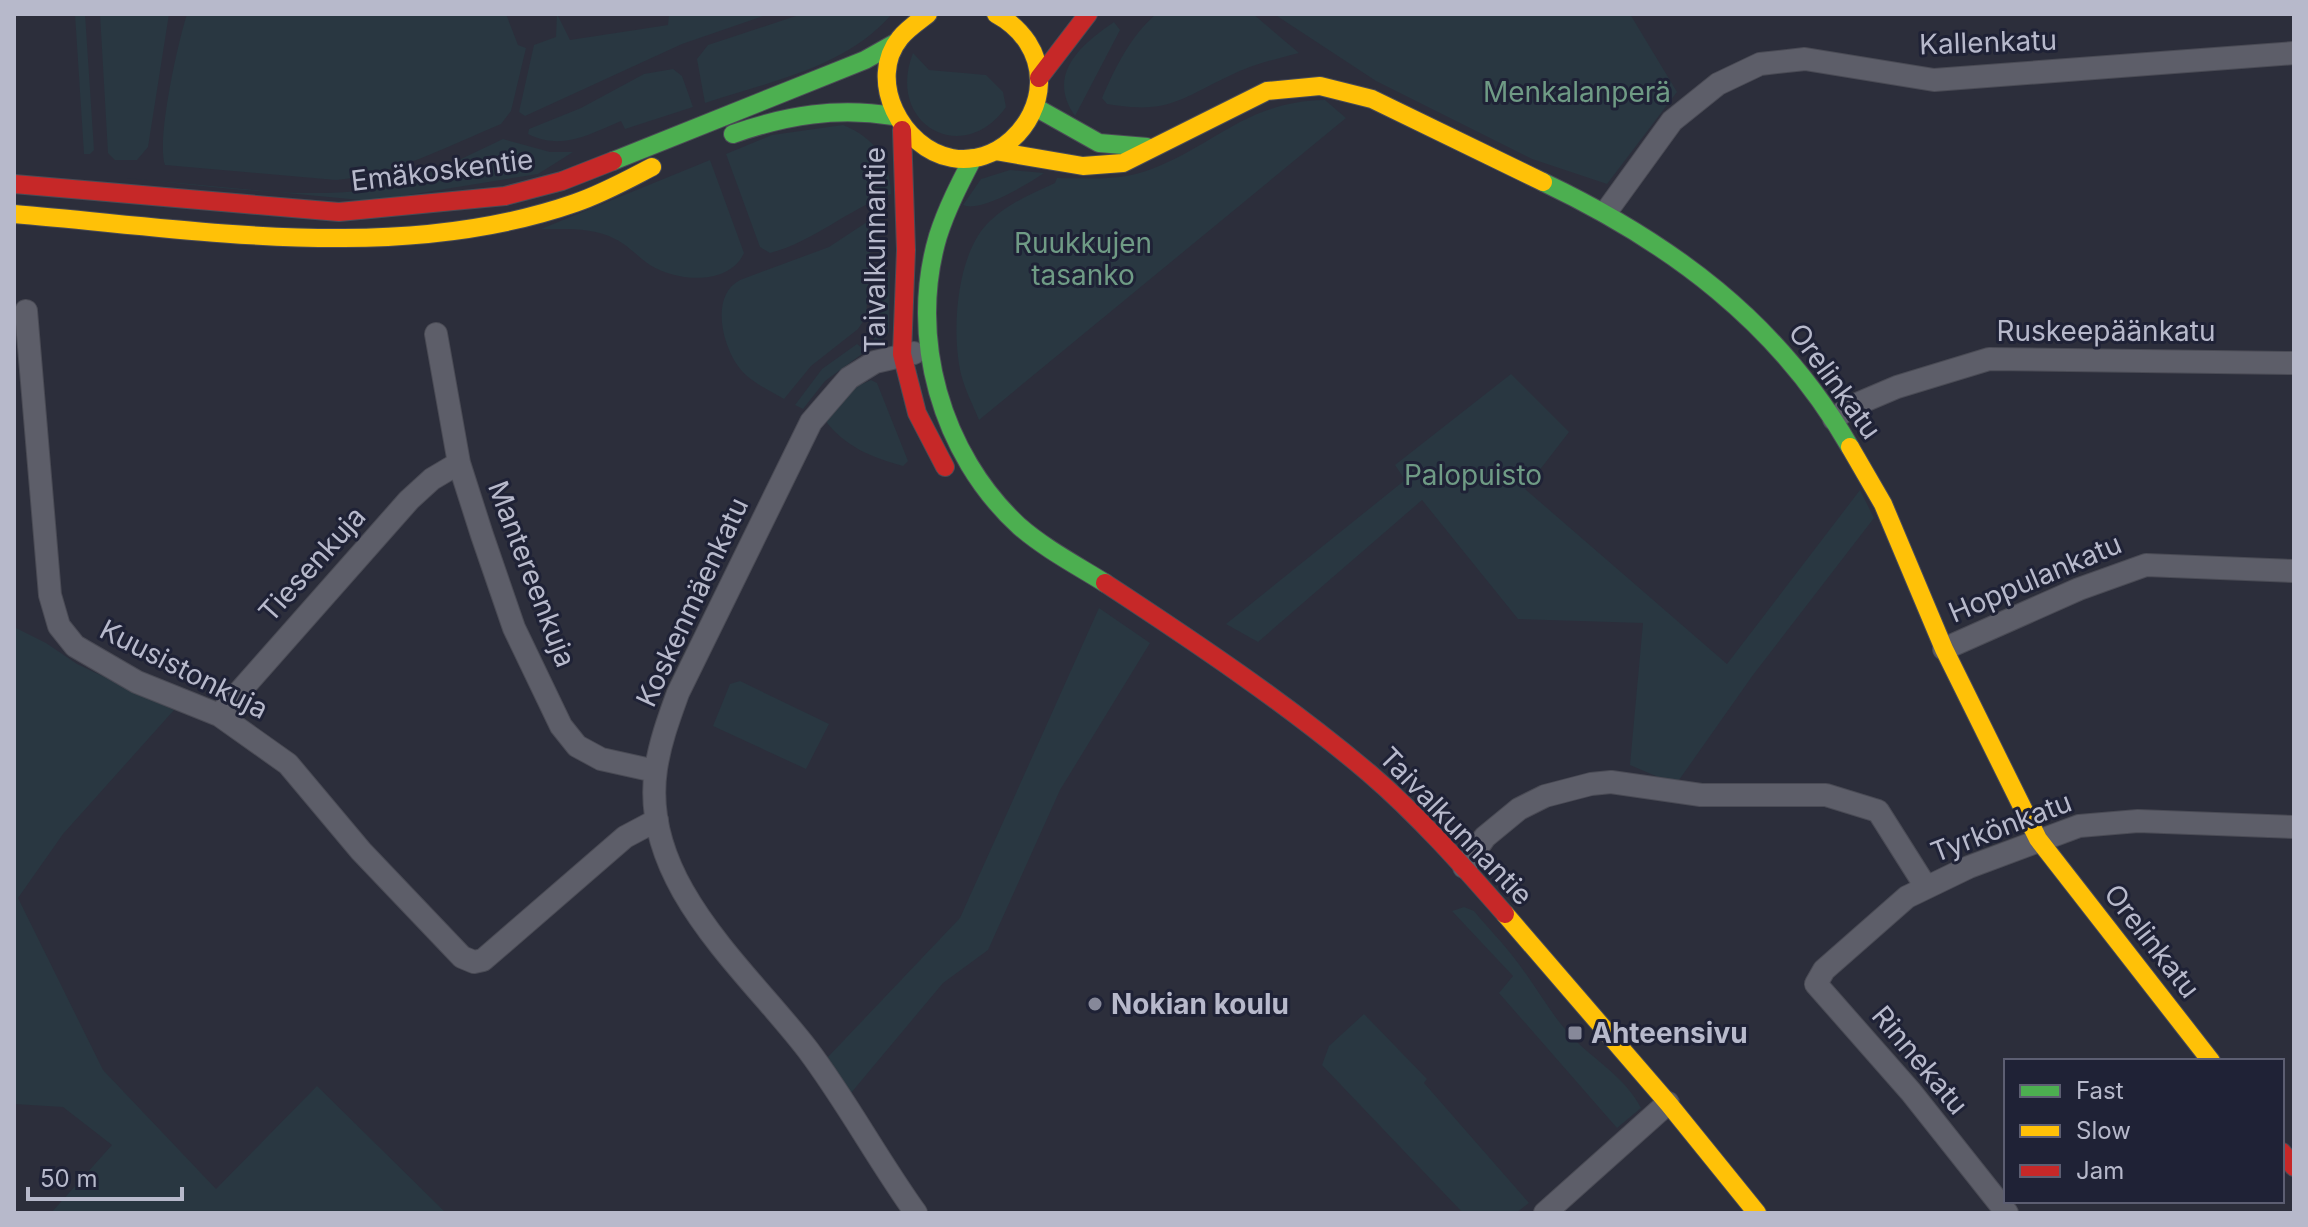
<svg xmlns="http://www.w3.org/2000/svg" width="2308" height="1227" font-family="Inter,sans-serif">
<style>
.green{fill:#293741}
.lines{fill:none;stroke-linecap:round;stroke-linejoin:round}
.street-casing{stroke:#4a4b55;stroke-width:24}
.fast-casing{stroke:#4a4b55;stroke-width:20}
.slow-casing{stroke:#4a4b55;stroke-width:20}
.jam-casing{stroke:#4a4b55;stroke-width:20}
.street{stroke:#5d5e69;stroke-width:22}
.fast{stroke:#4caf50;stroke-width:18}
.slow{stroke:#ffc107;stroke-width:18}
.jam{stroke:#c62828;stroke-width:18}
.poi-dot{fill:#868899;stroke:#1f2236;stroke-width:3}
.labels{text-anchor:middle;stroke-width:6;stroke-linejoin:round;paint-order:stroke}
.street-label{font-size:28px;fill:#b7b9cb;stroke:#1f2236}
.park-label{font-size:28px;fill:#6f9b85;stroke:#1f2236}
.poi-label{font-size:28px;font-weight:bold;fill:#b7b9cb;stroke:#1f2236;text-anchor:start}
</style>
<rect width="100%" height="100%" fill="#2c2e3b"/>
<path class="green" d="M 75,14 L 85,14 L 94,150 L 90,154 L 84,154 Z
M 100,14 L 169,14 L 148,147 L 137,160 L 115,160 L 108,153 Z
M 187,14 L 506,14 L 518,45 L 526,48 L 511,111 L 501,124 C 448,146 394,175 336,180 L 165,165 C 156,140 178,42 187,14 Z
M 557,14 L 570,40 L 668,25 L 669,14 L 769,14 L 682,44 L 525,116 L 519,112 L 534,45 L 556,37 Z
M 802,14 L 892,14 C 845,68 771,81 705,103 L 697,59 L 708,45 Z
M 1156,14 L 1253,14 L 1299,53 C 1276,59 1250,65 1229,76 C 1177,101 1167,114 1107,104 L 1102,98 C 1116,66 1130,37 1156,14 Z
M 1274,14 L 1630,14 L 1677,92 L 1607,184 L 1532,159 L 1376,81 Z
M 1114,22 L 1120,30 L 1075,116 C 1046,75 1080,45 1114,22 Z
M 913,53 L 929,70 L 986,75 L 1003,92 L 1006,107 C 963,168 885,124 913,53 Z
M 673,69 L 682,76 L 693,107 L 625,129 L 621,121 C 590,134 562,151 528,134 L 529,129 L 581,108 L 644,74 Z
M 1325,100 L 1346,118 L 979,420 C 973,405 965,390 961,374 C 951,332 956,251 991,220 C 1009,203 1033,193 1055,183 L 1057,178 C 1086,178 1115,181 1143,172 C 1212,149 1244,101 1325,100 Z
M 843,125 C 875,138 890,160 891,194 C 848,209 815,241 770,253 L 760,247 L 726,154 L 772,135 Z
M 503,139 L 550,152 L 573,152 L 538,174 L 371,201 L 126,178 C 204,185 313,203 390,186 C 429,176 467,156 503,139 Z
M 710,160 L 744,253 C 729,286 677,282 650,265 C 638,257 628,245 615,239 C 594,227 565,229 541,229 Z
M 1010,170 L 1044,173 C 1028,184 980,213 963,205 L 981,179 Z
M 867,222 L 872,228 L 866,317 L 858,329 L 811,366 L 784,399 C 769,390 748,381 738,366 C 721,342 711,295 740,280 L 829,247 Z
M 882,272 L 890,272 L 889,332 L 875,346 L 872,328 Z
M 857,344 L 866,351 L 825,381 L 803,409 L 795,405 L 822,369 Z
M 1511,374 L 1569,432 L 1525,489 L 1727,664 L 1860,490 L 1874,518 L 1753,675 L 1679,780 L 1665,780 L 1630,765 L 1643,623 L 1518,619 L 1422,500 L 1258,642 L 1226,624 L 1405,480 L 1395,465 Z
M 871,380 L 877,383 L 908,461 L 903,466 C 871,457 845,447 824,419 L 853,388 Z
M 1099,608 L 1150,643 L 1060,790 L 988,950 L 943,983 L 851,1093 L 827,1058 L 960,918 Z
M 14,627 L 46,643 L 77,664 L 174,710 L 63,834 L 18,898 L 103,1070 L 216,1189 L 317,1086 L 446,1213 L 51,1213 L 112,1145 L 63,1107 L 14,1104 Z
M 740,681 L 829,724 L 806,769 L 713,726 L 730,684 Z
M 1464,907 L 1474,911 C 1488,928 1505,945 1518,963 C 1538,989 1553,1019 1577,1042 C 1599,1063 1626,1079 1641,1108 L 1617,1128 L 1499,993 L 1513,976 L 1452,911 Z
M 1364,1014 L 1427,1079 L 1424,1083 L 1529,1203 L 1516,1213 L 1463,1213 L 1322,1065 L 1329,1046 Z"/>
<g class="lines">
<g class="street-casing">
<path id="street" d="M 1606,212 L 1672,121 L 1718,84 L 1760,64 L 1805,59 L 1934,80 L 2294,53
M 26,311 L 50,595 L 59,626 L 75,646 L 137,682 L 219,715 L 288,764 L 361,851 L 462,957 L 474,962 L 483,960 L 625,837 L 657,820
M 436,334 L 459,463 L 482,535 L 514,628 L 561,726 L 577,746 L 601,759 L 655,771
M 914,353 L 875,362 L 849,378 L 811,422 L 678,693 C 669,718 660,742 656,769 C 639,882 746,969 808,1050 C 847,1102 878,1160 916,1213
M 1834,419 L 1850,407 L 1897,387 L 1989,359 L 2294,363
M 1944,649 L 2079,589 L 2146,565 L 2294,571
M 219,715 L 409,500 L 432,479 L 459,463
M 1464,867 L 1485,837 L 1519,809 L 1545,796 L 1591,784 L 1611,782 L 1701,795 L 1826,795 L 1878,811 L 1926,887
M 1545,1213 L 1668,1103
M 2007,1213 L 1911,1092 L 1816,984 L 1824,970 L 1907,897 L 1969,867 L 2079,826 L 2138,821 L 2294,827"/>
</g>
<g class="fast-casing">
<path id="fast" d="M 1035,107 L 1099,143 L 1147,147
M 733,134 C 787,115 837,107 894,116
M 973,158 C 960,183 947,208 938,236 C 908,337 941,454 1019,526 C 1044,548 1076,565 1105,583
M 613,161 L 865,60 L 897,42
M 1543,182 C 1671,243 1778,322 1850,447"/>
</g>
<g class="slow-casing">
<path id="slow" d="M 928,14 C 919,21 907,29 900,38 C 866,80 902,149 952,158 C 996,166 1038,126 1039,83 C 1040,53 1022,28 996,14
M 995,151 L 1083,166 L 1123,163 L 1267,91 L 1320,86 L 1372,99 L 1543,182
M 14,214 C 196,229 397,265 575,203 C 602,194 627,180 652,167
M 1850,447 L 1883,504 L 1944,649 L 2038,839 L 2211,1061
M 1505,914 L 1668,1103 L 1757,1213"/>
</g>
<g class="jam-casing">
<path id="jam" d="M 1039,78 L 1088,14
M 902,130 L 906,250 L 902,354 L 917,413 L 945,467
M 14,184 L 339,212 L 505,196 L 562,181 L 613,161
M 1105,583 C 1195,642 1286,703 1369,773 C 1418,815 1463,866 1505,914
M 2282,1152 L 2294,1167"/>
</g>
<use href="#street" class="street"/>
<use href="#fast" class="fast"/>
<use href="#slow" class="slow"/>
<use href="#jam" class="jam"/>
</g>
<g class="poi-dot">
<circle cx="1095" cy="1004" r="8"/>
<rect x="1567" y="1025" width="16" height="16" rx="4"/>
</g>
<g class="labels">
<g class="street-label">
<text transform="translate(1988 42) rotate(-2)" y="10">Kallenkatu</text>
<text transform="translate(442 170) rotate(-7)" y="10">Emäkoskentie</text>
<text transform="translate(875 250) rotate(-90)" y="10">Taivalkunnantie</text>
<text x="2106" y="341">Ruskeepäänkatu</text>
<text transform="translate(1835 381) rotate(54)" y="10">Orelinkatu</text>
<text transform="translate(312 564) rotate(-48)" y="10">Tiesenkuja</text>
<text transform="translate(532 574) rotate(69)" y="10">Mantereenkuja</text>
<text transform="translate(2035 578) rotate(-23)" y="10">Hoppulankatu</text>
<text transform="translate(692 602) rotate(-65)" y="10">Koskenmäenkatu</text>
<text transform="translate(184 669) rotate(27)" y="10">Kuusistonkuja</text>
<text transform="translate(1456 826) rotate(46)" y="10">Taivalkunnantie</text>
<text transform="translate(2001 827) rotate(-21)" y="10">Tyrkönkatu</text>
<text transform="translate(2152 941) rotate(52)" y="10">Orelinkatu</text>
<text transform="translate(1920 1060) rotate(50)" y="10">Rinnekatu</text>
</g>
<g class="park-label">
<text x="1577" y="102">Menkalanperä</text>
<text x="1083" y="253">Ruukkujen<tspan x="1083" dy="32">tasanko</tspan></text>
<text x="1473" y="485">Palopuisto</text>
</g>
<g class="poi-label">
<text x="1111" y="1014">Nokian koulu</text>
<text x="1591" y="1043">Ahteensivu</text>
</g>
</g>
<rect width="2308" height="1227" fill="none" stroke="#b7b9cb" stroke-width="32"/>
<rect x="2004" y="1059" width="280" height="144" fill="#1f2236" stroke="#5c5e72" stroke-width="2"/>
<rect x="2020" y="1085" width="40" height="12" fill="#4caf50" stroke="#5c5e72" stroke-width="2"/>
<text x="2076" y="1099" font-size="24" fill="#b7b9cb">Fast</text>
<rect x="2020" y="1125" width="40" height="12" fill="#ffc107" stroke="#5c5e72" stroke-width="2"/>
<text x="2076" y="1139" font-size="24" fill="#b7b9cb">Slow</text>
<rect x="2020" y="1165" width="40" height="12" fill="#c62828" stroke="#5c5e72" stroke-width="2"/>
<text x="2076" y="1179" font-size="24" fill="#b7b9cb">Jam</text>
<path d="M28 1187v12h154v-12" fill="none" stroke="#b7b9cb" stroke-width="4"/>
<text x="40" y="1187" font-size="24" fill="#b7b9cb" stroke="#1f2236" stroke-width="6" paint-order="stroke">50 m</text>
</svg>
